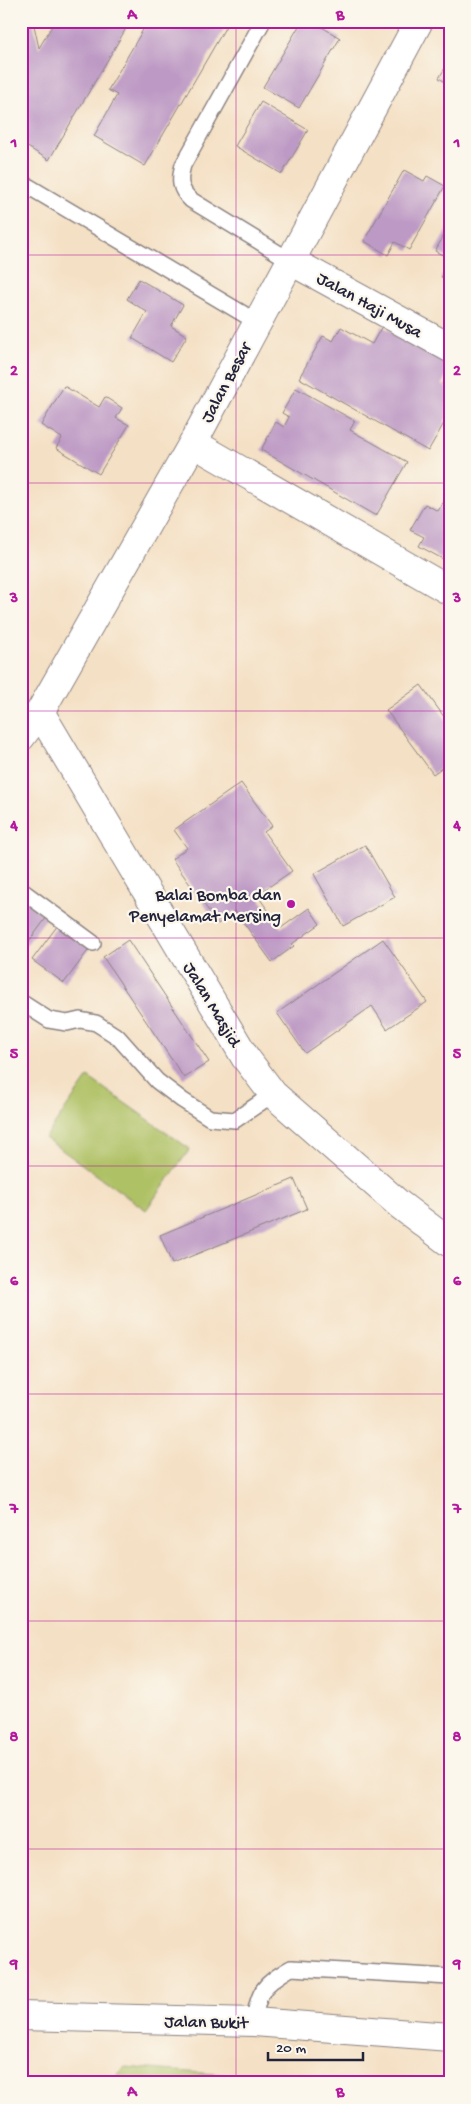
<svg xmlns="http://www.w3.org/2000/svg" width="471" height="2104" font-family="'Gochi Hand',sans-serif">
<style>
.green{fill:#afc165;stroke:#687250}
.building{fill:#bd9ac5}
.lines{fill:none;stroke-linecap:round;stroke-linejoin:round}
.service-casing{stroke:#8b8180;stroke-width:18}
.minor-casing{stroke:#8b8180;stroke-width:30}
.tertiary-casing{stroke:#8b8180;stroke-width:30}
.service{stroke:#fff;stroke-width:15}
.minor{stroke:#fff;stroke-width:28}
.tertiary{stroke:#fff;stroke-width:28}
.grid{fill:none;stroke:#b5179e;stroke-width:1;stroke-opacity:0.55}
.poi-dot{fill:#b5179e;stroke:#fbf7ec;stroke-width:2}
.labels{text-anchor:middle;stroke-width:4.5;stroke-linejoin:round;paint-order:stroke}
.street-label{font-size:18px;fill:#22223b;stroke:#fbf7ec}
.poi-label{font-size:18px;fill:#22223b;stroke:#fbf7ec;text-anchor:end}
.neatline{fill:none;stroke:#b5179e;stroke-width:2}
.grid-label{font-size:16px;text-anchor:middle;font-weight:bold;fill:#b5179e}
</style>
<rect width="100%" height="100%" fill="#fbf7ec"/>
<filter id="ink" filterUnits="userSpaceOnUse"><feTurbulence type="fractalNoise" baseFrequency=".02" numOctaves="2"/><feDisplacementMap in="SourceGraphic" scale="10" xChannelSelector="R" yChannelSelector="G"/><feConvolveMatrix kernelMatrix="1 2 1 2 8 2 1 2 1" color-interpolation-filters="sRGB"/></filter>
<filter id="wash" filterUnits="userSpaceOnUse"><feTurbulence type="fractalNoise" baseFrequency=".0096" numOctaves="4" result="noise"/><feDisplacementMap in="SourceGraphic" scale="20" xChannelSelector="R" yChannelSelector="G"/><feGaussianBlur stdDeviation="1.12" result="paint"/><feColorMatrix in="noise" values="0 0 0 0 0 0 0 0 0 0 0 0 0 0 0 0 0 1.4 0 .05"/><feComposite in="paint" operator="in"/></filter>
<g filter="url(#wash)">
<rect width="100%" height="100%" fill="#f4e0c4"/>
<path class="green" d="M 88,1077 L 190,1149 L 146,1210 L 45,1138 Z
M 125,2067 L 329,2083 L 109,2083 Z"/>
<g id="blocks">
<path class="building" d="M 21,21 L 33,21 L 39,48 L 55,21 L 122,21 L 128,25 L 49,160 L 21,143 Z
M 148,21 L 229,21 L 145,166 L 94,136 L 117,95 L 108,90 Z
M 302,21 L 312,21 L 340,38 L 299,108 L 263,87 Z
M 450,60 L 450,85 L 439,78 Z
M 261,102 L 308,130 L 282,174 L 235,146 Z
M 404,170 L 424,181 L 427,176 L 445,186 L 409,250 L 395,242 L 388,255 L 364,241 Z
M 450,225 L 450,259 L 435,251 Z
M 450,262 L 450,282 L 441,277 Z
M 139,279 L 183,305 L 171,326 L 187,336 L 171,362 L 132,338 L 147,312 L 127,299 Z
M 382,326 L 450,364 L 450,370 L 442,384 L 450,389 L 450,413 L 428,451 L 299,378 L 323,336 L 333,341 L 341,327 L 372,344 Z
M 64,386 L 99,407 L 105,397 L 122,408 L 116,418 L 129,425 L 99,474 L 56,448 L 62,438 L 41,425 Z
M 296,388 L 355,421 L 350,430 L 407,462 L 376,516 L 261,450 L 276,422 L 284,427 L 289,417 L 282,413 Z
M 450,491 L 450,563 L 419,546 L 424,537 L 410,530 L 425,504 L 438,511 Z
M 421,685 L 450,725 L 450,762 L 433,774 L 386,710 Z
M 241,783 L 272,826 L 264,832 L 292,871 L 257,895 L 281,928 L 309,908 L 320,924 L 292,944 L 294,946 L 272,962 L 235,911 L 218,924 L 172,859 L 187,848 L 174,830 Z
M 365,845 L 395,897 L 343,926 L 314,874 Z
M 21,898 L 47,917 L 24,948 L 21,946 Z
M 58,925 L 90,948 L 64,983 L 32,960 Z
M 383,939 L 427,1002 L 387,1029 L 372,1006 L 305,1053 L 277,1013 Z
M 128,940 L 209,1062 L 184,1078 L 103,957 Z
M 294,1179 L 307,1209 L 172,1264 L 160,1235 Z"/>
</g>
</g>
<g filter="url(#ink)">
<use href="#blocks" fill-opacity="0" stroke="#8b8180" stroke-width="1"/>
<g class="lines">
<g class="service-casing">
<path id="service" d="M 263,21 L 183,165 C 179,180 179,189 191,200 L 291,261
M 21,182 L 257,322
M 21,890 L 93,943
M 21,1002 L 49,1020 L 67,1023 L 80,1020 L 96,1023 L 118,1037 L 157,1081 L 182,1100 L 210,1118 L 235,1120 L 273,1094
M 254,2022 C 258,1990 264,1984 291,1968 L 450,1977"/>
</g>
<g class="minor-casing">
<path id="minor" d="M 291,261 L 450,348
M 193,443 L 450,591
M 40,712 L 245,1057 L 273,1094 L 400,1205 L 450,1243
M 21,2016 L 254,2022 L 450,2037"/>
</g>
<g class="tertiary-casing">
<path id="tertiary" d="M 21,737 L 40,712 L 193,443 L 419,21"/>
</g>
<use href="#service" class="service"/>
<use href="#minor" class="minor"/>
<use href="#tertiary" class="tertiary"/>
</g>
</g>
<path class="grid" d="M 236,21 L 236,2083M 21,255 L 450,255M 21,483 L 450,483M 21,711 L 450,711M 21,938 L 450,938M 21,1166 L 450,1166M 21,1394 L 450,1394M 21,1621 L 450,1621M 21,1849 L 450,1849"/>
<circle class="poi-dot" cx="291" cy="904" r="5"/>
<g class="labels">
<g class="street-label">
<text transform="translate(370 304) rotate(29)" y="6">Jalan Haji Musa</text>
<text transform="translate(225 382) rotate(-62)" y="6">Jalan Besar</text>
<text transform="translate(213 1004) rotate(59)" y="6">Jalan Masjid</text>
<text transform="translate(206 2021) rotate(1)" y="6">Jalan Bukit</text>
</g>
<g class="poi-label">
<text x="281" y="900">Balai Bomba dan<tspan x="281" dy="21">Penyelamat Mersing</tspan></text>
</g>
</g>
<rect width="471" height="2104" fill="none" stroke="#fbf7ec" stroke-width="55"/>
<path d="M268 2052v8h95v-8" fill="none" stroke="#22223b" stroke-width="2.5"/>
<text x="276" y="2052" font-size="15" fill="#22223b" stroke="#fbf7ec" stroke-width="4" paint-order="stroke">20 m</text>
<rect x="28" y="28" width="416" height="2048" class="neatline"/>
<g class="grid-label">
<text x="132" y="19">A</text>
<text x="340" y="19">B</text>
<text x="14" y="147">1</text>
<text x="457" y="147">1</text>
<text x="14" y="375">2</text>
<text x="457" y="375">2</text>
<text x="14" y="602">3</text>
<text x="457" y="602">3</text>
<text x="14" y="830">4</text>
<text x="457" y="830">4</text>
<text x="14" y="1058">5</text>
<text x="457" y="1058">5</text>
<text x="14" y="1285">6</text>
<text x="457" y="1285">6</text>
<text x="14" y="1513">7</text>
<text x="457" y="1513">7</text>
<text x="14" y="1741">8</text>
<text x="457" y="1741">8</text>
<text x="14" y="1968">9</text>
<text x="457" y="1968">9</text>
<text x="132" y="2096">A</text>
<text x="340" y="2096">B</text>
</g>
</svg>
